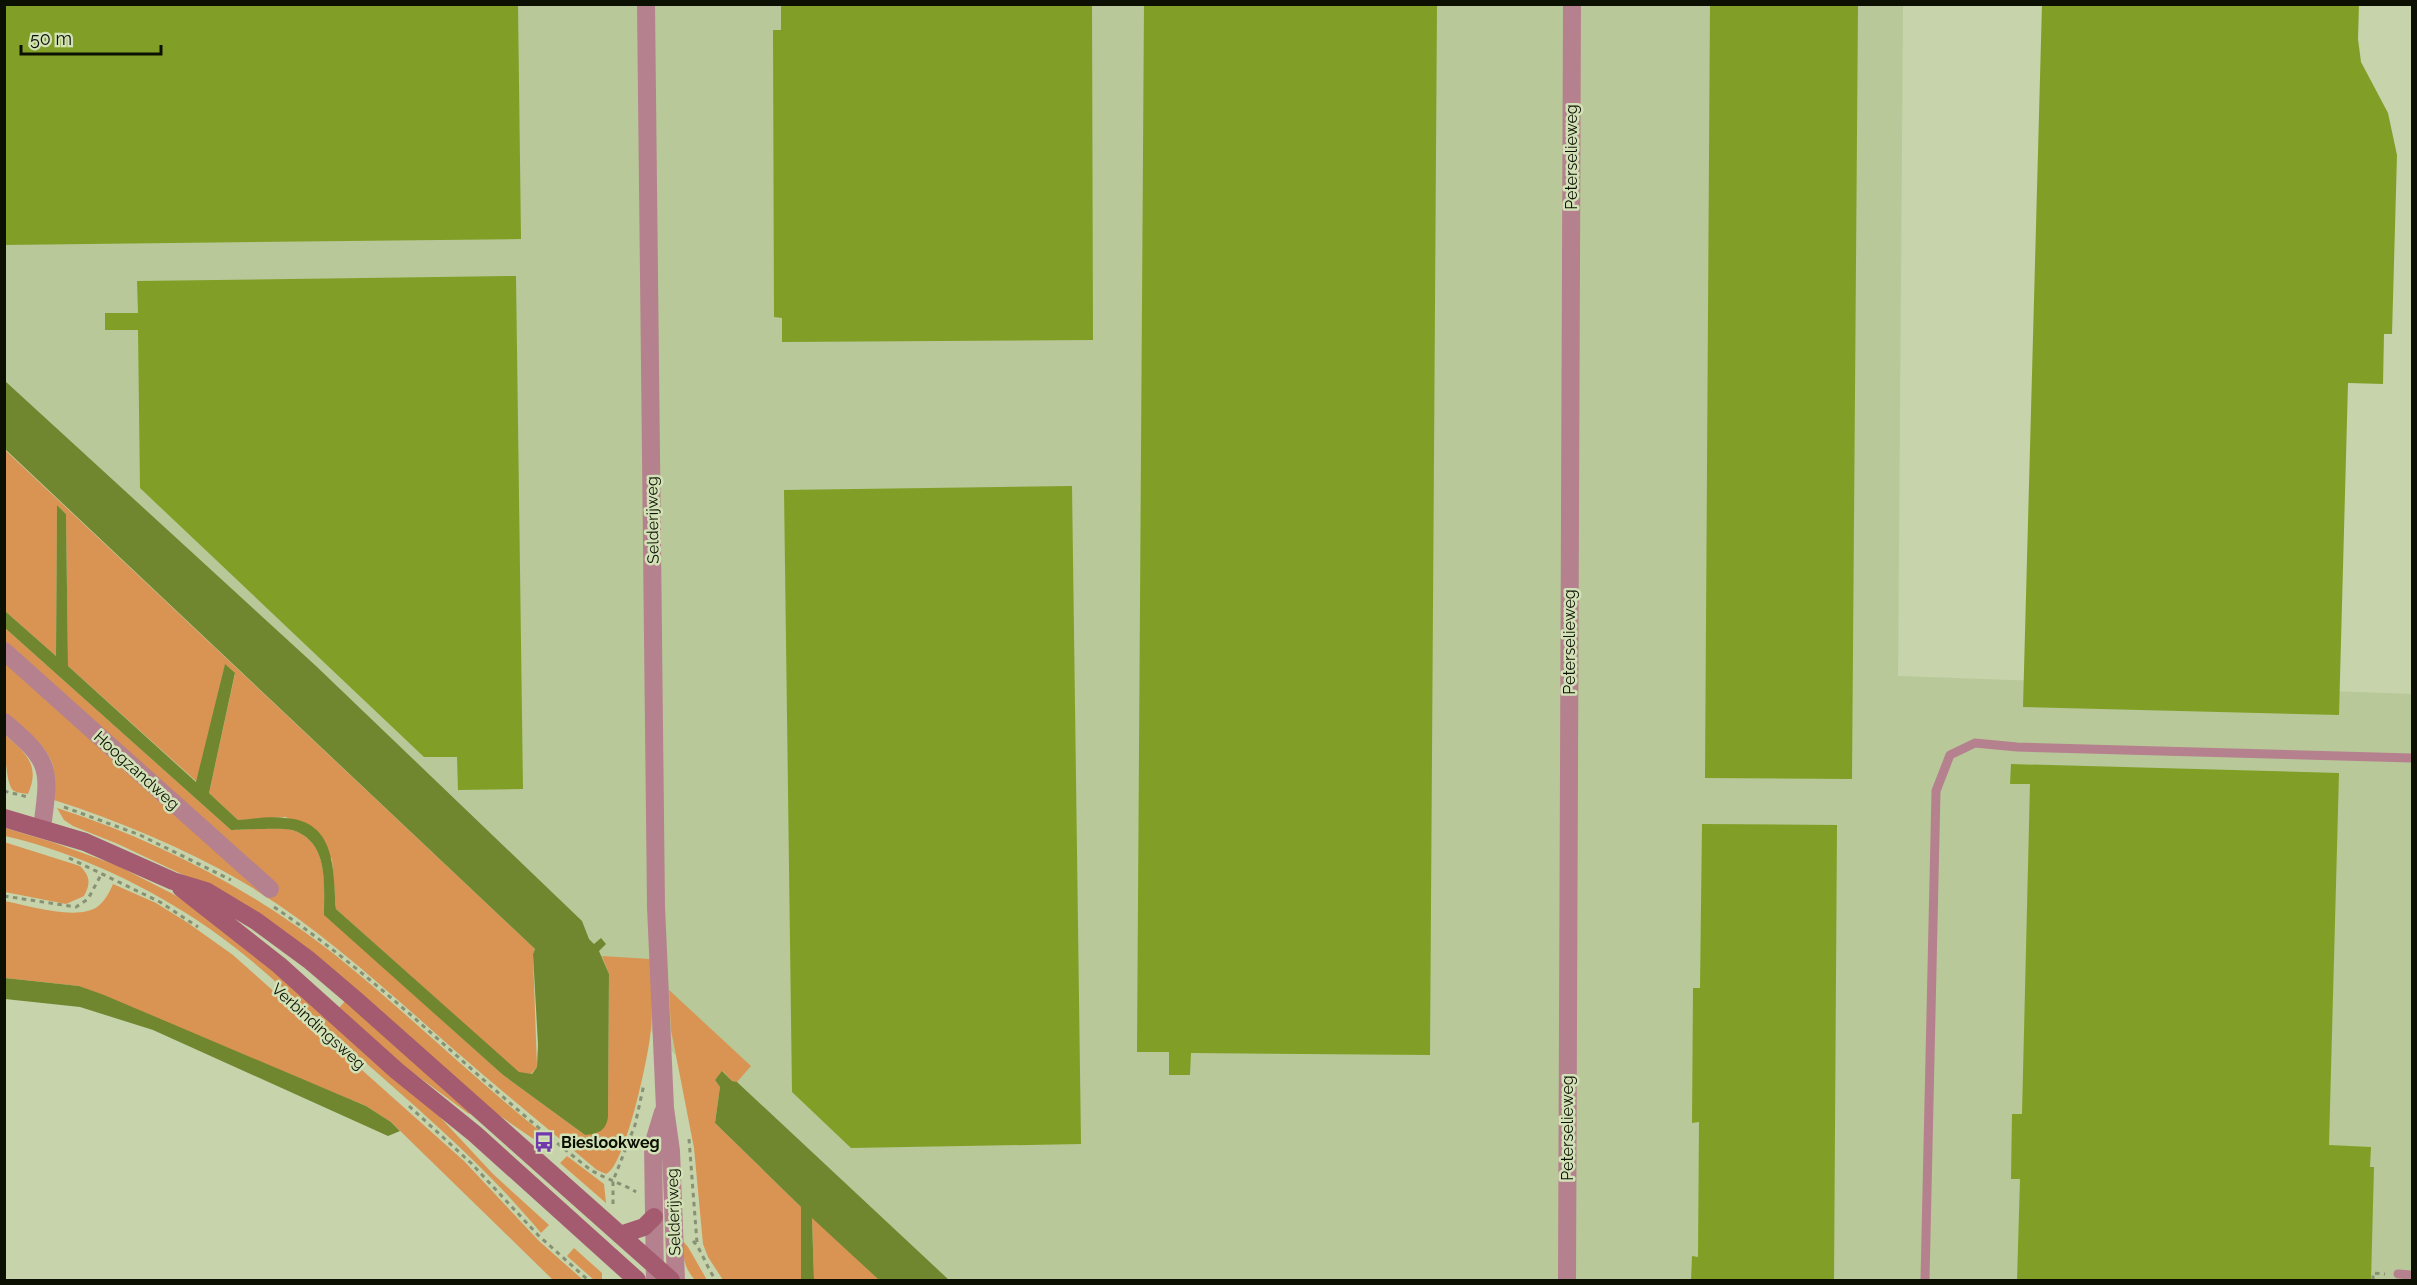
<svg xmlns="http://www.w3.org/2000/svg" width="2417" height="1285" font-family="Raleway,sans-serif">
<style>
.built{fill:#b8c898}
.green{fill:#d99453}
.water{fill:#708730}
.building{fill:#819f27}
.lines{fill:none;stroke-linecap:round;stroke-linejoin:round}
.path{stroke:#879173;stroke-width:3;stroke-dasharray:4.5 4.5;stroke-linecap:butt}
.lane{stroke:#b5818e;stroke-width:9}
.street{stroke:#b5818e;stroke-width:18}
.secondary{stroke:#a55b6f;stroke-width:18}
.labels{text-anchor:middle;stroke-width:5;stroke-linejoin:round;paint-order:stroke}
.street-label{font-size:16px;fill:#0c1003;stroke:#d3e1b7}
.poi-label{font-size:16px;font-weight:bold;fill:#0c1003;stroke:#d3e1b7;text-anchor:start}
</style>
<rect width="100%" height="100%" fill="#c6d3ab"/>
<path class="built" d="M 4,5 L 1903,5 L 1898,676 L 2412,694 L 2412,1280 L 907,1280 L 384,771 L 5,421 Z"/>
<path class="green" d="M 4,449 L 535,949 L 533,954 L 537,1067 L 531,1074 L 519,1073 L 336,909 L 332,859 L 286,817 L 238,820 L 209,793 L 235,674 L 225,665 L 197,782 L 68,666 L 66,514 L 57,505 L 56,656 L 5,611 Z
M 5,628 L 231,830 C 248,830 276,826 292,830 C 329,841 324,884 325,915 L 503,1075 L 585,1135 L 608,1117 L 609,974 L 602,956 L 650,959 C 651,982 653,1005 651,1028 C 650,1051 625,1168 606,1174 L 597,1170 C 548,1129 499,1089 451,1047 C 384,988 319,927 241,881 C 182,847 119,821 54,800 C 54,791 55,781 54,771 C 51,746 22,728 5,713 L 5,657 L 203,835 L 246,879 L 266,893 L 5,643 Z
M 5,735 C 25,752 41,765 28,794 C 24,793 18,793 14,791 C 5,786 5,745 5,735 Z
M 57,808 C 157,840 251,889 334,954 C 405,1011 470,1075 541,1132 L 535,1140 L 490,1109 L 209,887 L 118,844 L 73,826 L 64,820 Z
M 5,828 L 52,842 L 116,865 L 173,894 L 217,922 L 439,1116 L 493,1174 L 549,1225 L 541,1233 C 487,1168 423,1113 359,1057 C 310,1014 263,966 210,929 C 148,886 78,853 5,836 Z
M 4,842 L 80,866 C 90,876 91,883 84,896 L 66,904 L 5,892 Z
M 113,884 L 156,903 L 188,923 L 233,955 L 464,1161 L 539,1241 L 583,1280 L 553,1280 L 391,1122 L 366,1106 L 79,986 L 5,978 L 4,901 C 27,905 77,921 97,907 C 104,902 110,892 113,884 Z
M 669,990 L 751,1066 L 737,1082 L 732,1081 L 723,1071 L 715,1080 L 720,1087 L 715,1123 L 801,1207 L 801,1280 L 723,1280 L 708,1257 L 703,1244 L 694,1148 L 671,1030 Z
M 348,998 L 473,1110 L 469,1114 L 385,1052 L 337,1010 Z
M 567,1156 L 604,1184 L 606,1203 L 560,1163 Z
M 812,1217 L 879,1280 L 814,1280 Z
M 682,1240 L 688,1247 L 707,1280 L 695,1280 C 684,1268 683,1256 682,1240 Z
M 574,1248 L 602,1273 L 602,1280 L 594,1280 L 567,1256 Z"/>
<path class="water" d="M 5,381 L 316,666 L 582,921 L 589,939 L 594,944 L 601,938 L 606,944 L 599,951 L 609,974 L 608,1117 C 606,1131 598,1134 585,1135 L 503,1075 L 324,915 C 324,884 329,841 292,830 C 279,827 246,830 231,830 L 5,628 L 5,611 L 56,656 L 57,505 L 66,514 L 68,666 L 196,782 L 225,664 L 235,673 L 209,793 L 238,820 C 253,819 270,816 285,818 C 337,821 333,871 336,909 L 519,1072 L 532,1074 L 537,1067 L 538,1045 L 533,954 L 535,949 L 5,449 Z
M 5,978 L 79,986 L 104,995 L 366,1106 L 391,1122 L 400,1131 L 388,1136 L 153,1030 L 80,1007 L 5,999 Z
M 722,1071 L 732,1081 L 737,1082 L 949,1280 L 879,1280 L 812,1218 L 814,1280 L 801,1280 L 801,1207 L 715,1123 L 720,1087 L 715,1080 Z"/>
<path class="building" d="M 4,4 L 518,4 L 521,239 L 4,245 Z
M 781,4 L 1092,4 L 1093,340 L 782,342 L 782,318 L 774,317 L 773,30 L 781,30 Z
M 1144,4 L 1437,4 L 1430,1055 L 1191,1053 L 1190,1075 L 1169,1075 L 1169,1052 L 1137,1052 Z
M 1710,4 L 1858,4 L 1852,779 L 1705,778 Z
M 2042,4 L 2359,4 L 2358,39 L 2361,62 L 2388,113 L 2397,155 L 2392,334 L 2384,334 L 2383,384 L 2348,383 L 2339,715 L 2023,707 Z
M 516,276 L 523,789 L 458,790 L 457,757 L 424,757 L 140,488 L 138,330 L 105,330 L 105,313 L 138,313 L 137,281 Z
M 1072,486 L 1081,1144 L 851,1148 L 792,1092 L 784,490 Z
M 2011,764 L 2339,773 L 2329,1145 L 2371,1147 L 2370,1167 L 2374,1167 L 2371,1281 L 2017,1281 L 2020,1179 L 2011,1179 L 2012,1114 L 2022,1114 L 2030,784 L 2010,784 Z
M 1702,824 L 1837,825 L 1834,1281 L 1691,1281 L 1692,1256 L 1698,1257 L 1699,1122 L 1692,1123 L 1693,988 L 1700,988 Z"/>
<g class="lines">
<path class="path" d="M 4,769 L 4,771
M 4,791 L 28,797
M 64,807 L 140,835 L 231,880
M 69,858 L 160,902 L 198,927
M 4,896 L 76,907 L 88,899 L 102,873
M 274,907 C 387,983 480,1084 587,1167 C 601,1178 620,1182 636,1192
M 409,1106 L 471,1163 L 538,1235 L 588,1280
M 689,1139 L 697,1243
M 613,1204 L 613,1181 L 635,1125 L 644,1084
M 693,1241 C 702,1250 707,1269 716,1280
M 2373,1280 L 2373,1273 L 2385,1274"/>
<path class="lane" d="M 2398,1274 L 2412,1275
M 1925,1280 L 1936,791 L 1950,755 L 1975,743 L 2017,747 L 2412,758"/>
<path class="street" d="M 646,4 L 656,907 L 665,1108 L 671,1151 L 676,1280
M 4,651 L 270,889
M 4,722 C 52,762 50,768 42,828
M 655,1280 L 653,1145 L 663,1112
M 1567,1280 L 1572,4"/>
<path class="secondary" d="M 4,818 L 85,842 L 173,881 L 206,891 L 256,921 L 309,960 L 356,1000 L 671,1280
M 181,888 L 279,965 L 397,1071 L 475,1134 L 637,1280
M 620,1235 L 644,1227 L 654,1217"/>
</g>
<defs>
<g id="bus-bare" transform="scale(1.62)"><path d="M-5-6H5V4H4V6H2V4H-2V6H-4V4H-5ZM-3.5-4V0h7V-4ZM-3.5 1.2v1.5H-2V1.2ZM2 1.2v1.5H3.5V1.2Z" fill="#7238ae" stroke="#d3e1b7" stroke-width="2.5" paint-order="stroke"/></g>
</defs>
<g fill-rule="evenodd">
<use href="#bus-bare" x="544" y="1142"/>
</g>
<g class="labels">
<g class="street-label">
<text transform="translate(1571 157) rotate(-90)" y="6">Peterselieweg</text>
<text transform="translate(652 520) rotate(-91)" y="6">Selderijweg</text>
<text transform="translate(1569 642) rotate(-90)" y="6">Peterselieweg</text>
<text transform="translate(137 770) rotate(42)" y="6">Hoogzandweg</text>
<text transform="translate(319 1026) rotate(42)" y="6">Verbindingsweg</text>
<text transform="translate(1567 1128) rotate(-90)" y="6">Peterselieweg</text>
<text transform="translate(673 1212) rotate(-92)" y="6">Selderijweg</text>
</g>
<g class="poi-label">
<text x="561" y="1148">Bieslookweg</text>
</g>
</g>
<rect width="2417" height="1285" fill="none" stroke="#0c1003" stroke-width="12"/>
<path d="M21 45v9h140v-9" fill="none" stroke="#0c1003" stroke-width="3"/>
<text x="30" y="45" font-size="18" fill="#0c1003" stroke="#d3e1b7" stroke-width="4.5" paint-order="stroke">50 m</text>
</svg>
